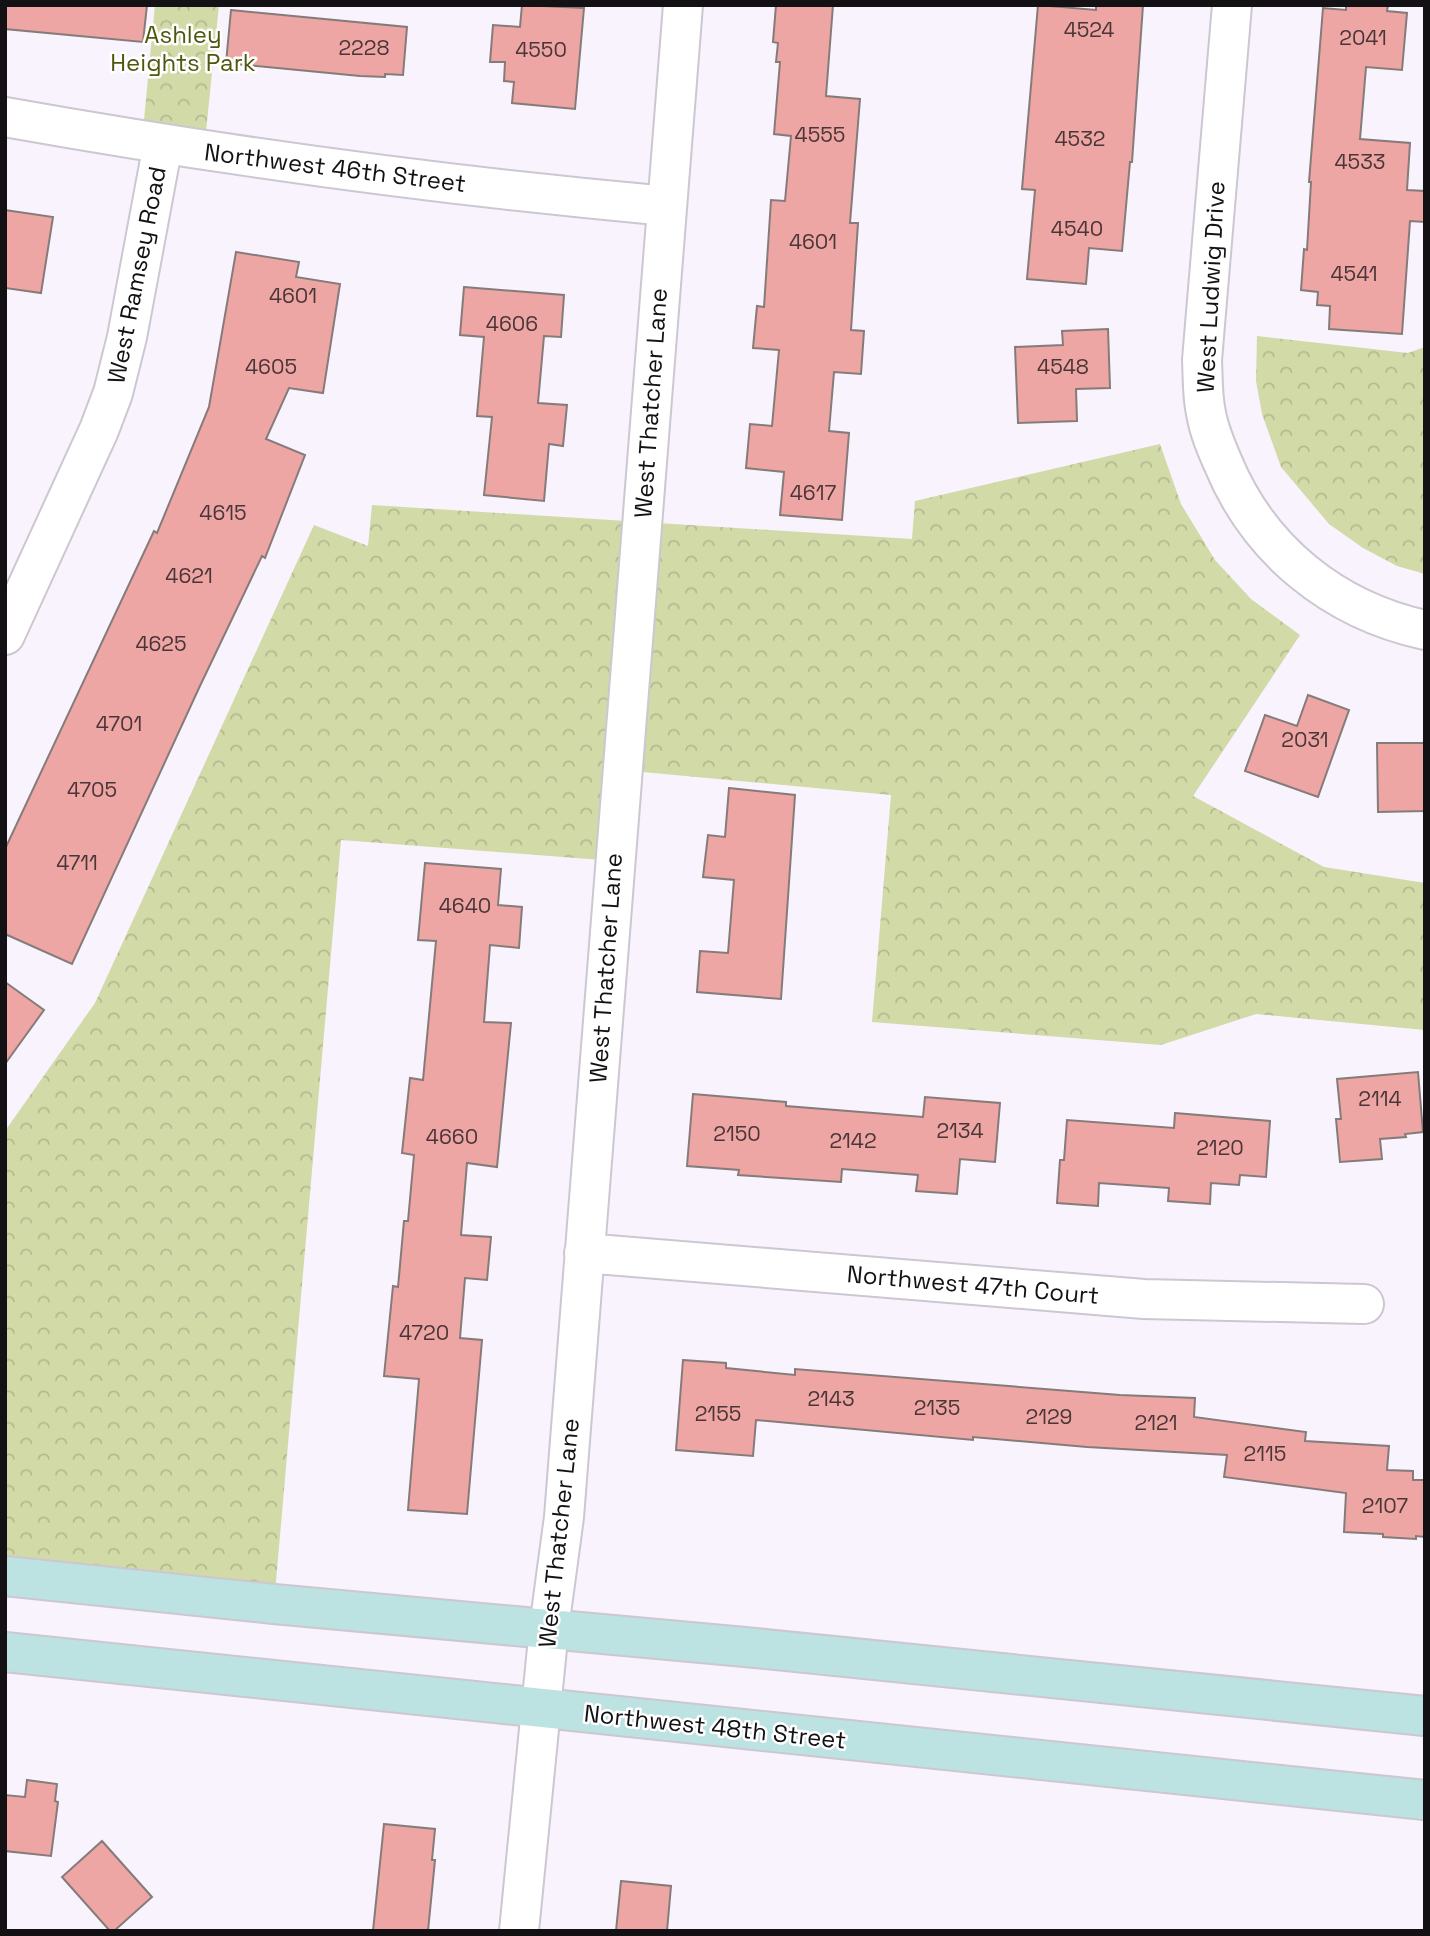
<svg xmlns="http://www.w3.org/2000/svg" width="1430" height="1936" font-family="'Space Grotesk',sans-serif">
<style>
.park{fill:url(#park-crowns)}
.building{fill:#eda6a3;stroke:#857b7a;stroke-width:2}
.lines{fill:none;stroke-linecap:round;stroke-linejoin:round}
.minor-casing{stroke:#ccc7d0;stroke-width:42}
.secondary-casing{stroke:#ccc7d0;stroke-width:42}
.minor{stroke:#fff;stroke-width:38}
.secondary{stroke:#bde2e2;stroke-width:38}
.labels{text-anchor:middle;stroke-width:5;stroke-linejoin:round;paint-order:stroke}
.number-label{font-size:21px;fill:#4a3638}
.park-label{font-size:24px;fill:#505810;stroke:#fff}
.street-label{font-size:24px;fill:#131114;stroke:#fff}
</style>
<defs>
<pattern id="park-crowns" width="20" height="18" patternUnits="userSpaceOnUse" patternTransform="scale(1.75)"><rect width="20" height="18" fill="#d2daa8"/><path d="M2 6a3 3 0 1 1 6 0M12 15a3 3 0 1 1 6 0" fill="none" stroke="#b3ba90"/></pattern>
</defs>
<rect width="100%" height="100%" fill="#f8f3fc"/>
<path class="park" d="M 155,5 L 219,5 L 204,151 L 142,141 Z
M 1257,336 L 1408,353 L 1425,347 L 1425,574 L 1397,566 L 1363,548 L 1329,524 L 1281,467 L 1262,414 L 1256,381 Z
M 1160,444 L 1181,504 L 1215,560 L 1251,599 L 1300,635 L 1193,796 L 1324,867 L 1425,883 L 1425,1030 L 1256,1014 L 1161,1045 L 872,1022 L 891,795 L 621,770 L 614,861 L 341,840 L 274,1604 L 5,1576 L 5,1131 L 95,1003 L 314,525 L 368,546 L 372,505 L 912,539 L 915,501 Z"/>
<path class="building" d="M 5,5 L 147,5 L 143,42 L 5,29 Z
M 522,5 L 584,8 L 575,109 L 512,103 L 514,82 L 504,81 L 505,62 L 490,62 L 493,25 L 520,27 Z
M 776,5 L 833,5 L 826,96 L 860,99 L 850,223 L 858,223 L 851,330 L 864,331 L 861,374 L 834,372 L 829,431 L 849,433 L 842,520 L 780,515 L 784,472 L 746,468 L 750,424 L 772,426 L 779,350 L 753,348 L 757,306 L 764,307 L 771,200 L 785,201 L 791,136 L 774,134 L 780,62 L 776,62 L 778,43 L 773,42 Z
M 1038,5 L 1096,10 L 1096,5 L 1143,5 L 1132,162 L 1130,162 L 1122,251 L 1089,248 L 1086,284 L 1027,279 L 1035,190 L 1022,189 Z
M 1346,5 L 1388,5 L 1387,11 L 1407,13 L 1402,70 L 1366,67 L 1360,139 L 1410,143 L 1407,190 L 1425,191 L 1425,222 L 1410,221 L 1402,334 L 1329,329 L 1330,306 L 1317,305 L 1318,292 L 1301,290 L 1304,249 L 1307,250 L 1311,182 L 1309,182 L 1323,8 L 1346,10 Z
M 231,10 L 407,27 L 403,75 L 385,74 L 385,77 L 360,76 L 226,63 Z
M 5,210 L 53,217 L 41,293 L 5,288 Z
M 236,252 L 299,262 L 296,277 L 340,284 L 323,393 L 289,388 L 266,439 L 305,455 L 265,558 L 262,556 L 199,688 L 72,964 L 5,934 L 5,849 L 154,531 L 157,533 L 209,407 Z
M 464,287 L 564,295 L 561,337 L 544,336 L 538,403 L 567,405 L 563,446 L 549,444 L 544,501 L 484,495 L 492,417 L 477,416 L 484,337 L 460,335 Z
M 1108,329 L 1110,388 L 1076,389 L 1077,421 L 1018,423 L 1015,347 L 1063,345 L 1062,331 Z
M 1308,695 L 1349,710 L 1318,797 L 1245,771 L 1265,715 L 1297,726 Z
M 1377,743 L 1425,743 L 1425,811 L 1378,812 Z
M 729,788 L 795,795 L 781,999 L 697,992 L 700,951 L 728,953 L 734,880 L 703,877 L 708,835 L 725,837 Z
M 425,863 L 501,869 L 498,905 L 522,907 L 519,948 L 490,945 L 484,1022 L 511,1023 L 497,1167 L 467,1163 L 461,1235 L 491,1237 L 487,1280 L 465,1278 L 460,1338 L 482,1340 L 467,1514 L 408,1510 L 419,1379 L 384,1376 L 393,1286 L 398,1287 L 404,1221 L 408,1221 L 414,1155 L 402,1153 L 410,1078 L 423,1080 L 436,941 L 418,940 Z
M 5,982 L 44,1010 L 5,1064 Z
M 1418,1072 L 1423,1132 L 1405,1134 L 1406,1137 L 1380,1139 L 1382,1159 L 1340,1162 L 1336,1119 L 1341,1119 L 1337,1079 Z
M 693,1094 L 786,1102 L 786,1106 L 923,1117 L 925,1097 L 1000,1103 L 995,1162 L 960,1159 L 957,1194 L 916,1191 L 918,1175 L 842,1169 L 841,1182 L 738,1175 L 739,1170 L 687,1166 Z
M 1175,1113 L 1270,1121 L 1266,1177 L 1240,1175 L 1239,1185 L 1211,1183 L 1210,1204 L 1168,1201 L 1169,1188 L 1099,1183 L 1098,1206 L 1057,1203 L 1060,1160 L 1064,1160 L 1067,1120 L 1174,1128 Z
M 683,1360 L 726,1363 L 726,1368 L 795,1375 L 795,1369 L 1120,1395 L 1195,1398 L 1194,1417 L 1306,1432 L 1305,1441 L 1389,1446 L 1387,1470 L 1413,1471 L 1413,1480 L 1425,1480 L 1425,1537 L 1416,1536 L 1416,1539 L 1383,1537 L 1383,1534 L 1344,1532 L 1346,1493 L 1224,1477 L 1227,1455 L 1087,1447 L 973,1437 L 973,1440 L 756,1420 L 753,1456 L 676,1450 Z
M 27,1780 L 57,1784 L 55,1801 L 58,1802 L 51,1856 L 5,1851 L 5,1795 L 25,1797 Z
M 384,1824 L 435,1829 L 432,1860 L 435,1860 L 428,1931 L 373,1931 Z
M 102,1841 L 152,1897 L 114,1931 L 110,1931 L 62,1877 Z
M 621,1881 L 671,1886 L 667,1931 L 616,1931 Z"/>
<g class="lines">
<g class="minor-casing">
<path id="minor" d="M 1232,5 L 1202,360 C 1203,377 1202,395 1206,413 C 1209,431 1216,447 1223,463 C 1259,550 1333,610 1425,630
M 5,117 C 224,156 445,186 667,206
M 5,635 L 99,430 L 113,393 L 127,337 L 163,144
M 584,1253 L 1144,1299 L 1364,1304
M 519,1931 L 549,1628 L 564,1517 L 683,5"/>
</g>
<g class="secondary-casing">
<path id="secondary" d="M 5,1576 L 274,1604 L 745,1647 L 1425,1716
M 5,1652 L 1425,1800"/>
</g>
<use href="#minor" class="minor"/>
<use href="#secondary" class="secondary"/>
</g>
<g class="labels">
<g class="number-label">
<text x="1089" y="37">4524</text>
<text x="1363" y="45">2041</text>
<text x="364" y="55">2228</text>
<text x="541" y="57">4550</text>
<text x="820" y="142">4555</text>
<text x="1080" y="146">4532</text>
<text x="1360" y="169">4533</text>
<text x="1077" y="236">4540</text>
<text x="813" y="249">4601</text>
<text x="1354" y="281">4541</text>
<text x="293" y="303">4601</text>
<text x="512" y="331">4606</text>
<text x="271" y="374">4605</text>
<text x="1063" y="374">4548</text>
<text x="813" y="500">4617</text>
<text x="223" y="520">4615</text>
<text x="189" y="583">4621</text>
<text x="161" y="651">4625</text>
<text x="119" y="731">4701</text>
<text x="1305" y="747">2031</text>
<text x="92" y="797">4705</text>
<text x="77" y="870">4711</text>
<text x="465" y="913">4640</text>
<text x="1380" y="1106">2114</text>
<text x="960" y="1138">2134</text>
<text x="737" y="1141">2150</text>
<text x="452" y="1144">4660</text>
<text x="853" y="1148">2142</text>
<text x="1220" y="1155">2120</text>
<text x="424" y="1340">4720</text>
<text x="831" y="1406">2143</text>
<text x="937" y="1415">2135</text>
<text x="718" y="1421">2155</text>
<text x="1049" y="1424">2129</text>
<text x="1156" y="1430">2121</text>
<text x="1265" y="1461">2115</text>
<text x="1385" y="1513">2107</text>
</g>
<g class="park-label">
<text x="183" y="43">Ashley<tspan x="183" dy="28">Heights Park</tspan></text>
</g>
<g class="street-label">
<text transform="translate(335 168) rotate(7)" y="8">Northwest 46th Street</text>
<text transform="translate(137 275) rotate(-79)" y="8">West Ramsey Road</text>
<text transform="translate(1211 287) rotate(-87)" y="8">West Ludwig Drive</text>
<text transform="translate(651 403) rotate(-86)" y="8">West Thatcher Lane</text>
<text transform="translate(606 968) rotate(-86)" y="8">West Thatcher Lane</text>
<text transform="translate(973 1285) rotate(5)" y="8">Northwest 47th Court</text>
<text transform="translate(559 1533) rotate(-84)" y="8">West Thatcher Lane</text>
<text transform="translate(715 1727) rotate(6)" y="8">Northwest 48th Street</text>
</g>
</g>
<rect width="1430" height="1936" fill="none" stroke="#131114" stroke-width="14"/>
</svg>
